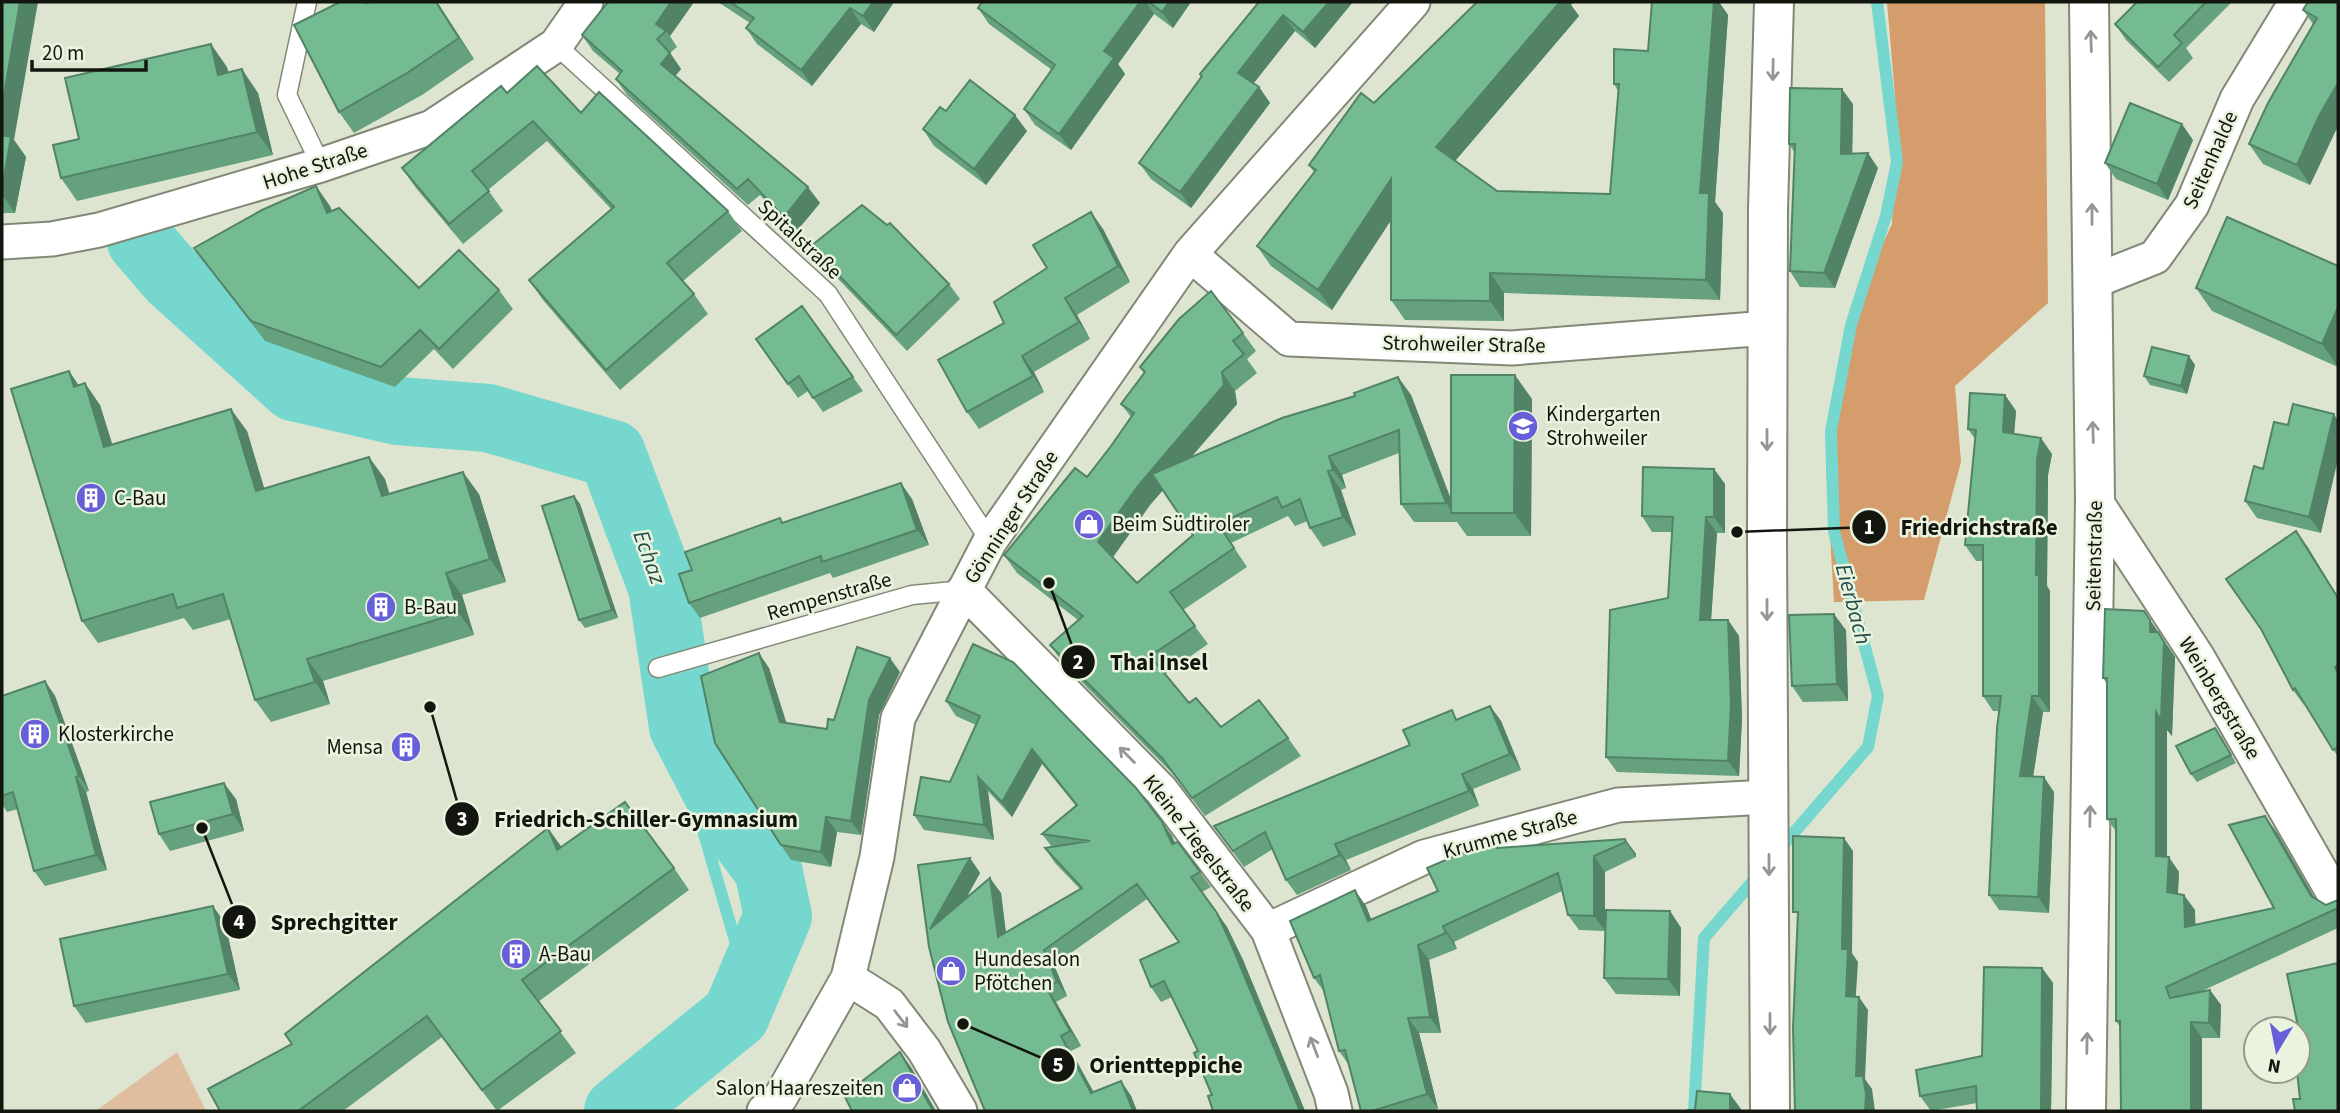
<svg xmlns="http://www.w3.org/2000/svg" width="2340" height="1113" font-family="'Source Sans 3',sans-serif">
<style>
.green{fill:#dfbd9f}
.forest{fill:#d49d6b}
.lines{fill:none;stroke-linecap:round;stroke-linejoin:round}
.stream{stroke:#76d7ce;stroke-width:12}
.river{stroke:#76d7ce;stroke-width:68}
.lane-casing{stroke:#818976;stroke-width:21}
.street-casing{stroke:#818976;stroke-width:37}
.secondary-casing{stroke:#818976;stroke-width:42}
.lane{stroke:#fff;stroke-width:18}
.street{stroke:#fff;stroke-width:33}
.secondary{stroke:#fff;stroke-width:38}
.wall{fill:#65a17d;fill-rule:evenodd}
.shaded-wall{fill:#528366}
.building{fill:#75bb91;stroke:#528366;stroke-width:2}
.oneway{stroke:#959693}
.labels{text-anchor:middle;stroke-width:5;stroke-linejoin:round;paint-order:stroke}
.street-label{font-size:21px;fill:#13160f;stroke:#eaf3de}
.poi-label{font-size:21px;fill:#13160f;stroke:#eaf3de;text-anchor:start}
.water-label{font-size:23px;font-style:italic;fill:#224e4a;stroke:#eaf3de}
.leader{fill:none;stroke:#13160f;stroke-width:2.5}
.callout-dot{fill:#13160f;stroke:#eaf3de;stroke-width:2.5}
.mark-label{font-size:21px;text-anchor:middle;font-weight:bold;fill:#fff}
.callout-label{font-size:23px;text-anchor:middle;font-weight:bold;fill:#13160f;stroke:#eaf3de;stroke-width:5;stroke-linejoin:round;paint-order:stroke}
</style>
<rect width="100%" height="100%" fill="#dde5d1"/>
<path class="green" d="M 177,1052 L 206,1111 L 97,1111 L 97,1110 Z"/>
<path class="forest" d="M 1887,2 L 2045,2 L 2048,303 L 1955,386 L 1961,462 L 1924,600 L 1834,602 L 1826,468 L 1846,324 L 1892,224 L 1895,96 Z"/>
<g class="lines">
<path class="stream" d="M 716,790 L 702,827 L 748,985
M 1778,851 L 1868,747 L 1878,696 L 1834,531 L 1831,431 L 1851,325 L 1886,216 L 1897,162 L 1877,2
M 1694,1111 L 1704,938 L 1760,873"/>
<path class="river" d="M 141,241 L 173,278 L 294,387 L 398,411 L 488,418 L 612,454 L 662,587 L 683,727 L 732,821 L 768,869 L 778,916 L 736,1015 L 618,1111"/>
<g class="lane-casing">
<path id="lane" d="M 307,2 L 287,95 L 321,165
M 556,45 L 828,294 L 990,541
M 658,668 L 912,595 L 964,590"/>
</g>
<g class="street-casing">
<path id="street" d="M 2,242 L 52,239 L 99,230 L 321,165 L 432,127 L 556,45 L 586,2
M 1190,254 L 1289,339 L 1512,348 L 1768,328
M 2092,282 L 2155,257 L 2192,205 L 2237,99 L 2296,2
M 2095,500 L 2197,656 L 2338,901
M 964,590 L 1161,790 L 1268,930 L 1331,1093 L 1335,1111
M 1268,930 L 1424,857 L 1618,805 L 1768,797
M 848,978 L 889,1004 L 924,1050 L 960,1111
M 764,1111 L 780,1098 L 848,978 L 877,857 L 898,718 L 990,541 L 1190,254 L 1413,2"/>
</g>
<g class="secondary-casing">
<path id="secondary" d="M 1770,1111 L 1767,541 L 1768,208 L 1774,2
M 2086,1111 L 2095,500 L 2089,2"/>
</g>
<use href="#lane" class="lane"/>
<use href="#street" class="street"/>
<use href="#secondary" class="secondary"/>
</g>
<path class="wall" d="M 2,2 L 14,140 L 26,157 L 15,213 L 2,213 Z
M 340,2 L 367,2 L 368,3 L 437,2 L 474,59 L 422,95 L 354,133 L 339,112 Z
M 694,2 L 670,36 L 677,47 L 670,53 L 681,69 L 675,76 L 820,203 L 795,233 L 760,195 L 748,205 L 627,95 L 616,79 L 620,74 L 593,51 L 582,35 Z
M 718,2 L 894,2 L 874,32 L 861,24 L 812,86 L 757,44 L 746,28 L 750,23 Z
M 982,2 L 1191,2 L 1173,28 L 1154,14 L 1118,64 L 1125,74 L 1071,150 L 1035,125 L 1024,109 L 1052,70 L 989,24 L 978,8 Z
M 1259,2 L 1352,3 L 1315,48 L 1295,31 L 1253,84 L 1259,87 L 1270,103 L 1191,208 L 1151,179 L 1139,163 L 1201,77 L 1200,74 Z
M 1477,2 L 1574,2 L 1571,5 L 1579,16 L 1455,161 L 1497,191 L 1610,194 L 1618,91 L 1614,84 L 1648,51 L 1652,2 L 1719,2 L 1728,15 L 1715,202 L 1723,213 L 1720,300 L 1504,293 L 1504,321 L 1405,320 L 1391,300 L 1391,220 L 1332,310 L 1271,266 L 1257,246 L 1314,172 L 1309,165 Z
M 2137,2 L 2232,2 L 2186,48 L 2193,58 L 2169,82 L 2126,40 L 2115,24 Z
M 2338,2 L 2333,136 L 2310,185 L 2263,164 L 2249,144 L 2313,24 L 2303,10 Z
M 227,67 L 228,72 L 258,93 L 273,155 L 77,201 L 61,178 L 79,139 Z
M 507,93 L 581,113 L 728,211 L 742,231 L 683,281 L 694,294 L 708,314 L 620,390 L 543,300 L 529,280 L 611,209 L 547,141 L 488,190 L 503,211 L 463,244 L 416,188 L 402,168 Z
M 1853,104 L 1852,154 L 1878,168 L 1835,288 L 1800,287 L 1790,271 L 1795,153 L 1789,144 Z
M 946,111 L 1027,131 L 986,185 L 934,146 L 923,129 Z
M 2193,140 L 2168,200 L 2116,179 L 2105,163 Z
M 316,186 L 332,211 L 419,288 L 499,290 L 513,309 L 453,369 L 434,349 L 395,387 L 265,341 L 194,248 Z
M 1103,229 L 1130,282 L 1077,315 L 1090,339 L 1034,372 L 1044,392 L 979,429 L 967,412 L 1004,323 L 1047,268 Z
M 811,246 L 949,284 L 960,299 L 907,351 L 822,262 Z
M 2338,266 L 2338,367 L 2212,311 L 2196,288 Z
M 802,306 L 863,391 L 823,412 L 808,391 L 798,398 L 756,339 Z
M 1243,333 L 1256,351 L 1247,359 L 1257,373 L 1235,391 L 1237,404 L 1191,457 L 1355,396 L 1398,377 L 1411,395 L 1451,499 L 1532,399 L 1531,536 L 1467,536 L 1457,522 L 1414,522 L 1401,504 L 1399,453 L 1342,475 L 1346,488 L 1341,490 L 1356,535 L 1323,547 L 1310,528 L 1308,521 L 1295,526 L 1288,516 L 1231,543 L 1247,567 L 1183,610 L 1208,644 L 1165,674 L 1189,703 L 1221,727 L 1288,738 L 1301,756 L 1205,816 L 1175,776 L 1063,663 L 1050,645 L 1078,620 L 1017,573 L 1004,555 L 1087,477 L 1111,446 L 1131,417 L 1121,404 L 1144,373 L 1140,367 ZM 1163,490 L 1193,535 L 1137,583 L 1112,558 L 1150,505 Z
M 2195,365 L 2187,394 L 2150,385 L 2144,376 Z
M 69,371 L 78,385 L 100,405 L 112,444 L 247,431 L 264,489 L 385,479 L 389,494 L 479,494 L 506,582 L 462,595 L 474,635 L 323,681 L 330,704 L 271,722 L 255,700 L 231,619 L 193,630 L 184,618 L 98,643 L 82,621 Z
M 2005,395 L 2016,411 L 2014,434 L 2052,454 L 2048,475 L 2047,586 L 2050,591 L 2050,712 L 2043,712 L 2033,776 L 2054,792 L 2049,913 L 1999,910 L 1989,895 L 1999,711 L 1993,711 L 1983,696 L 1983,561 L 1976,561 L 1965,545 L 1975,439 L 1968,429 Z
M 2288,425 L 2321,533 L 2257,518 L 2245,501 L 2263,469 Z
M 1714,469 L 1725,484 L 1725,533 L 1717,533 L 1711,620 L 1728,620 L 1739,636 L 1742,719 L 1739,776 L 1617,772 L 1606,757 L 1668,598 L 1672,532 L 1652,532 L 1642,516 Z
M 574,496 L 580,504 L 618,618 L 585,628 L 579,620 Z
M 912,499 L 929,545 L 833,578 L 830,573 L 700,618 L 689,603 L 692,570 L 784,523 Z
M 2307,546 L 2338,597 L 2338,757 L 2305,704 L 2304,705 L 2293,690 Z
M 2144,611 L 2175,657 L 2172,736 L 2167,730 L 2167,857 L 2179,872 L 2178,894 L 2195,910 L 2195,925 L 2274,908 L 2276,831 L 2314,897 L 2326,905 L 2338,900 L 2338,928 L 2202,991 L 2210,990 L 2221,1005 L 2220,1038 L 2202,1038 L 2120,1027 L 2116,1021 L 2116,831 L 2107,819 L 2107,684 L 2103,678 Z
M 1846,630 L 1848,701 L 1803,702 L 1792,686 Z
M 973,644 L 1162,822 L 1172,836 L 1175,843 L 1200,872 L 1211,887 L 1202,892 L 1227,927 L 1243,960 L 1305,1111 L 1213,1111 L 1212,1095 L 1198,1051 L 1172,997 L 1161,1002 L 1151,987 L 1179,943 L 1147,899 L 1054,965 L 1067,996 L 1056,1002 L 1081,1046 L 1071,1051 L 1093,1092 L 1121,1081 L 1131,1096 L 1137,1111 L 985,1111 L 948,1022 L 970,858 L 980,873 L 966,899 L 1001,893 L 1006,932 L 1080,889 L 1055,863 L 1045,848 L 1052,847 L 1042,834 L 1076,806 L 1042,764 L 1012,817 L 988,791 L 994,840 L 924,830 L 914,815 L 950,782 L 976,725 L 956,716 L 946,701 Z
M 769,668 L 786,723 L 827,729 L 834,720 L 900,672 L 879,715 L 861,835 L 837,832 L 831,867 L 791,860 L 781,845 Z
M 45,681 L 55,696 L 89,791 L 86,792 L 107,870 L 45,886 L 34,871 L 18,809 L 7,812 L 2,804 L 2,696 Z
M 1490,706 L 1501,721 L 1521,770 L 1473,789 L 1479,806 L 1346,860 L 1351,870 L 1297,895 L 1286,880 L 1273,849 L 1244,867 L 1214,826 L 1410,745 L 1458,719 Z
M 2221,736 L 2236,763 L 2197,782 L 2191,774 Z
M 236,799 L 244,831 L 170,851 L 159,834 Z
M 1625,839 L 1636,854 L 1636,857 L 1605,872 L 1605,931 L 1579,930 L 1568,915 L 1562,891 L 1454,942 L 1457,949 L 1429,960 L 1441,1033 L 1419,1033 L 1438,1109 L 1432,1111 L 1361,1111 L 1349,1065 L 1339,1051 L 1325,993 L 1314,978 L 1366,906 L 1371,919 L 1438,891 L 1496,844 L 1499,848 Z
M 561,847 L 674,868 L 689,890 L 538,1002 L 576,1053 L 497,1111 L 442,1037 L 343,1111 L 220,1111 L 292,1044 Z
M 1670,911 L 1681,928 L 1680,996 L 1616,994 L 1604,978 Z
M 225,923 L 240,990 L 86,1023 L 74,1006 Z
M 2042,968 L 2053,983 L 2051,1111 L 1977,1111 L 1977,1103 L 1931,1111 L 1920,1096 L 1982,1056 Z"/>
<path class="shaded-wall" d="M 20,2 L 38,2 L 14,140 L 26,157 L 15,213 L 2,194 L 2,106 Z
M 436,2 L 437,2 L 474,59 L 459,38 Z
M 671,2 L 694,2 L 670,36 L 666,31 L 656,24 Z
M 873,2 L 894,2 L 874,32 L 863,16 Z
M 1140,2 L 1146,2 L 1154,14 L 1118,64 L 1125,74 L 1071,150 L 1059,134 L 1104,51 Z
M 1169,2 L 1191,2 L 1173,28 L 1162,12 Z
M 1329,2 L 1351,2 L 1352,3 L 1315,48 L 1303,32 Z
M 1560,2 L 1569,2 L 1579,16 L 1450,167 L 1436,147 Z
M 1714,2 L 1719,2 L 1728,15 L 1715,202 L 1723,213 L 1720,300 L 1706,280 L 1700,193 Z
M 850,8 L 861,24 L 812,86 L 801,70 Z
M 1283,15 L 1295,31 L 1249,89 L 1238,73 Z
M 211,44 L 227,67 L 235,98 L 218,75 Z
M 670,53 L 681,69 L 672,80 L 661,64 Z
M 242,69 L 258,93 L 273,155 L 257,132 Z
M 2338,83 L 2338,126 L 2310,185 L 2297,165 L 2319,116 Z
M 1259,87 L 1270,103 L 1191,208 L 1180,192 Z
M 1842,89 L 1853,104 L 1852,170 L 1841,154 Z
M 1015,115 L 1027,131 L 986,185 L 974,169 Z
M 2182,124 L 2193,140 L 2168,200 L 2157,184 Z
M 1868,153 L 1878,168 L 1835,288 L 1824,273 Z
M 1391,179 L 1405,199 L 1332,310 L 1318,290 Z
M 316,186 L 330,206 L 341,233 L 327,213 Z
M 808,187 L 820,203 L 795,233 L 784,217 Z
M 1091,212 L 1103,229 L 1130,282 L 1118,266 Z
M 1490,273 L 1504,293 L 1504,321 L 1490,301 Z
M 1065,298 L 1077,315 L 1090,339 L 1079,322 Z
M 2338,307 L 2338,367 L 2322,344 Z
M 1022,356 L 1034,372 L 1044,392 L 1033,376 Z
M 2189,356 L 2195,365 L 2187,394 L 2181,386 Z
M 69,371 L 84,393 L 74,387 Z
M 1222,372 L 1235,391 L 1237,404 L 1150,505 L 1111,560 L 1098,542 L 1137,487 Z
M 1515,375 L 1532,399 L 1531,536 L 1514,513 Z
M 1398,377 L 1411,395 L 1456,513 L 1453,513 L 1446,503 Z
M 85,383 L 100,405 L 120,469 L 104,447 Z
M 2005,395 L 2016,411 L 2013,447 L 2003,432 Z
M 231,409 L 247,431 L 272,514 L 256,491 Z
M 2334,414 L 2338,421 L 2338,459 L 2321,533 L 2309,517 Z
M 2041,438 L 2052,454 L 2048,475 L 2047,586 L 2050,591 L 2050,712 L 2039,696 L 2036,575 L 2037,459 Z
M 1329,456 L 1342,475 L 1346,488 L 1333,470 Z
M 369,457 L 385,479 L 397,519 L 382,496 Z
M 1714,469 L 1725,484 L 1725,533 L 1714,517 Z
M 1328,471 L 1341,490 L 1356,535 L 1343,517 Z
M 463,472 L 479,494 L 506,582 L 490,559 Z
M 901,483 L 912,499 L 929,545 L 917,530 Z
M 574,496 L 580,504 L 618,618 L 612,610 Z
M 1706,517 L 1717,533 L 1710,635 L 1700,620 Z
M 2296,531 L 2307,546 L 2338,597 L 2338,598 Z
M 446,573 L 462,595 L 474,635 L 459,613 Z
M 2144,611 L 2175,657 L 2172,736 L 2167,730 L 2167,872 L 2156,856 L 2156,712 L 2150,632 Z
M 1834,614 L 1846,630 L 1848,701 L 1837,684 Z
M 1728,620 L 1739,636 L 1742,719 L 1739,776 L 1728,761 Z
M 759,653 L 769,668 L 791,737 L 780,722 Z
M 890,658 L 900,672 L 879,715 L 861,835 L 851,821 L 869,700 Z
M 307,659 L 323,681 L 330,704 L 315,682 Z
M 45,681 L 55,696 L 89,791 L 79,776 Z
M 2032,696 L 2043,712 L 2031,791 L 2020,776 Z
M 1490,706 L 1501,721 L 1521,770 L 1510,754 Z
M 1032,749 L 1042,764 L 1012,817 L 1002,802 Z
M 1462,774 L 1473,789 L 1479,806 L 1469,791 Z
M 76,777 L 86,792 L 107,870 L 96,855 Z
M 978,777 L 988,791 L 994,840 L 984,825 Z
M 2044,777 L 2054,792 L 2049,913 L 2038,897 Z
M 224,783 L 236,799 L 244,831 L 233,814 Z
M 2265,816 L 2276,831 L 2322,911 L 2311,896 Z
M 826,817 L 837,832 L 831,867 L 821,852 Z
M 1162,822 L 1172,836 L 1182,859 L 1172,844 Z
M 548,828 L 563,849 L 557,850 Z
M 1844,838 L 1853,851 L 1852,953 L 1858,962 L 1855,1009 L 1846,996 L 1842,949 Z
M 1625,839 L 1636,854 L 1636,857 L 1626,842 Z
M 1335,844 L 1346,860 L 1351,870 L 1340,855 Z
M 1594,856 L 1605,872 L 1605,931 L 1594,916 Z
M 2169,857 L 2179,872 L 2177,908 L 2167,892 Z
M 970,858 L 980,873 L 940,944 L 930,929 Z
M 990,878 L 1001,893 L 1008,952 L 998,937 Z
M 1355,890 L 1366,906 L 1378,936 L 1368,921 Z
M 2184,895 L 2195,910 L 2196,942 L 2185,927 Z
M 213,906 L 225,923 L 240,990 L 228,974 Z
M 1670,911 L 1681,928 L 1680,996 L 1668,979 Z
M 1217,913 L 1227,927 L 1243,960 L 1305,1111 L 1300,1111 Z
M 1443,926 L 1454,942 L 1457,949 L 1446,933 Z
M 1418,945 L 1429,960 L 1441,1033 L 1430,1017 Z
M 1044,950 L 1054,965 L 1067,996 L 1057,982 Z
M 2042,968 L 2053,983 L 2051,1111 L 2041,1111 Z
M 1046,987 L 1056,1002 L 1081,1046 L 1070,1031 Z
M 2210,990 L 2221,1005 L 2220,1038 L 2209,1023 Z
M 1859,997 L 1868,1010 L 1865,1079 L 1872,1089 L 1875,1111 L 1865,1111 L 1856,1076 Z
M 1408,1018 L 1419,1033 L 1438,1109 L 1427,1094 Z
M 2191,1022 L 2202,1038 L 2202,1111 L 2191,1111 Z
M 1061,1036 L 1071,1051 L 1102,1107 L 1091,1093 Z
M 900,1052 L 911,1067 L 936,1111 L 933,1111 Z
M 1121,1081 L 1131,1096 L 1137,1111 L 1133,1111 Z
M 1730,1094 L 1741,1109 L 1741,1111 L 1730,1111 Z"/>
<path class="building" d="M 2,2 L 20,2 L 2,106 Z
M 340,2 L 366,2 L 367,3 L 369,2 L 436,2 L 459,38 L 407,73 L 339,112 L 294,25 Z
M 608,2 L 671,2 L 656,24 L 666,31 L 657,39 L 670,53 L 661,64 L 808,187 L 784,217 L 748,179 L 737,189 L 616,79 L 622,71 L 582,35 Z
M 730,2 L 873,2 L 863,16 L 850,8 L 801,70 L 746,28 L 754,18 Z
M 982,2 L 1140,2 L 1104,51 L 1114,58 L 1059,134 L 1024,109 L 1055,65 L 978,8 Z
M 1149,2 L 1169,2 L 1162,12 Z
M 1259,2 L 1329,2 L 1303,32 L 1283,15 L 1238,73 L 1259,87 L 1180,192 L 1139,163 L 1202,76 L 1200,74 Z
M 1477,2 L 1560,2 L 1436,147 L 1497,191 L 1610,194 L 1619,84 L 1614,84 L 1614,49 L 1648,51 L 1652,2 L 1714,2 L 1700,193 L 1709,193 L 1706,280 L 1490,273 L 1490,301 L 1391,300 L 1391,179 L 1318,290 L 1257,246 L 1316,170 L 1309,165 L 1361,93 L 1374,103 Z
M 2137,2 L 2206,2 L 2174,35 L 2182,43 L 2158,67 L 2115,24 Z
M 2308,2 L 2338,2 L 2338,83 L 2319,116 L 2297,165 L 2249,144 L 2268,103 L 2317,18 L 2303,10 Z
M 211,44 L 218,75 L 242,69 L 257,132 L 61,178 L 53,145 L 79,139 L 65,78 Z
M 537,66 L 581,113 L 599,92 L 728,211 L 667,263 L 694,294 L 606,370 L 529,280 L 614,207 L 533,121 L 472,171 L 489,191 L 449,224 L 402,168 L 501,86 L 507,93 Z
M 970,80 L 1015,115 L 974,169 L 923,129 L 940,107 L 946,111 Z
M 1790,88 L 1842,89 L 1841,154 L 1868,153 L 1824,273 L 1790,271 L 1795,144 L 1789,144 Z
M 2130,103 L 2182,124 L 2157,184 L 2105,163 Z
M 2,135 L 11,137 L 2,189 Z
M 316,186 L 327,213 L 339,208 L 419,288 L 459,250 L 499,290 L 439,349 L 420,330 L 381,367 L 251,321 L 194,248 L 262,210 Z
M 862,205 L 887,225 L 890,223 L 949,284 L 896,335 L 811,246 Z
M 1091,212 L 1118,266 L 1065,298 L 1079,322 L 1022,356 L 1033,376 L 967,412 L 938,360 L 1004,323 L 994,302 L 1047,268 L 1033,245 Z
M 2227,217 L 2338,266 L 2338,307 L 2322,344 L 2196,288 Z
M 1211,291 L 1243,333 L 1233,341 L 1244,354 L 1222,372 L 1224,385 L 1137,487 L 1098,542 L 1137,583 L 1193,535 L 1152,474 L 1282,418 L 1355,396 L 1354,393 L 1398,377 L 1446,503 L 1401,504 L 1399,430 L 1329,456 L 1333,470 L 1328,471 L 1343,517 L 1310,528 L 1300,499 L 1282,508 L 1277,497 L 1218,524 L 1234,548 L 1170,592 L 1195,626 L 1150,656 L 1189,703 L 1196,698 L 1221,727 L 1259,700 L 1288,738 L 1192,798 L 1162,758 L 1050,645 L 1083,616 L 1004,555 L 1075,468 L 1087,477 L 1111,446 L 1134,413 L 1121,404 L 1145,372 L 1140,367 L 1179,319 Z
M 802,306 L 853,377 L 813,398 L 799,376 L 788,384 L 756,339 Z
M 2152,347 L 2189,356 L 2181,386 L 2144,376 Z
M 69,371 L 74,387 L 85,383 L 104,447 L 231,409 L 256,491 L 369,457 L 382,496 L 463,472 L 490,559 L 446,573 L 459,613 L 307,659 L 315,682 L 255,700 L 223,594 L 177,608 L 173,594 L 82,621 L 11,389 Z
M 1451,375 L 1515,375 L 1514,513 L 1451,513 Z
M 1970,393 L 2005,395 L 2003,432 L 2041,438 L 2037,459 L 2036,575 L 2039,575 L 2039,696 L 2032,696 L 2020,776 L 2044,777 L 2038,897 L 1989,895 L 1997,728 L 2001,696 L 1983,696 L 1983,545 L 1965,545 L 1976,430 L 1968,429 Z
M 2293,404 L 2334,414 L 2309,517 L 2245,501 L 2254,466 L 2263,469 L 2274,422 L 2288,425 Z
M 1643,467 L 1714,469 L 1714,517 L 1706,517 L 1700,620 L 1728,620 L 1731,704 L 1728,761 L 1606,757 L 1610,610 L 1668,598 L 1673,517 L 1642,516 Z
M 901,483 L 917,530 L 822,562 L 821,556 L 689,603 L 679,574 L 692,570 L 685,552 L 780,518 L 782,523 Z
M 574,496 L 612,610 L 579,620 L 542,506 Z
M 2296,531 L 2338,598 L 2338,665 L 2335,667 L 2338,673 L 2338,747 L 2333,750 L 2295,688 L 2293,690 L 2261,629 L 2226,579 Z
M 2105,609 L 2144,611 L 2150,620 L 2150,632 L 2158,632 L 2164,642 L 2161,720 L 2156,712 L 2156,856 L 2169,857 L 2167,892 L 2184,895 L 2185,927 L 2274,908 L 2229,825 L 2265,816 L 2311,896 L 2326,905 L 2338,900 L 2338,908 L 2166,987 L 2170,998 L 2210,990 L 2209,1023 L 2191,1022 L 2191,1111 L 2121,1111 L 2120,1021 L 2116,1021 L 2116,819 L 2107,819 L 2107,678 L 2103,678 Z
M 1834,614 L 1837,684 L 1792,686 L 1789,615 Z
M 973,644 L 1013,662 L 1136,788 L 1162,822 L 1172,844 L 1178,842 L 1200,872 L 1191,877 L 1217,913 L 1232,946 L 1300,1111 L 1213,1111 L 1208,1096 L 1212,1095 L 1194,1053 L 1198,1051 L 1164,981 L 1151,987 L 1140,960 L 1179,942 L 1137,884 L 1044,950 L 1057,982 L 1046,987 L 1070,1031 L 1061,1036 L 1091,1093 L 1121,1081 L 1133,1111 L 985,1111 L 948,1022 L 929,947 L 918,865 L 970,858 L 930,929 L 990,878 L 998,937 L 1082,888 L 1045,848 L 1090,841 L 1042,834 L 1077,805 L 1032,749 L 1002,802 L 978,777 L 984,825 L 914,815 L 921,777 L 950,782 L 980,716 L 946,701 Z
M 857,647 L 890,658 L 869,700 L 851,821 L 826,817 L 821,852 L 781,845 L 715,743 L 701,676 L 759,653 L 780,722 L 827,729 L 828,719 L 834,720 Z
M 45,681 L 79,776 L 76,777 L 96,855 L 34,871 L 13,792 L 2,796 L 2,696 Z
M 1490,706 L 1510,754 L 1462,774 L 1469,791 L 1335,844 L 1340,855 L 1286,880 L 1265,832 L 1233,851 L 1214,826 L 1410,745 L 1403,730 L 1452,710 L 1456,720 Z
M 2215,728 L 2231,755 L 2191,774 L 2176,746 Z
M 224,783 L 233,814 L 159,834 L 150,802 Z
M 625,802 L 674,868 L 522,980 L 561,1031 L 482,1090 L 427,1016 L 298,1111 L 220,1111 L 208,1089 L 292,1044 L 285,1034 L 548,828 L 557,850 Z
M 1793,836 L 1844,838 L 1842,949 L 1848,949 L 1846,996 L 1859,997 L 1856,1076 L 1863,1076 L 1866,1094 L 1865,1111 L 1795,1111 L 1793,1028 L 1798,912 L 1793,912 Z
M 1625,839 L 1626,842 L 1594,856 L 1594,916 L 1568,915 L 1558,873 L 1443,926 L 1446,933 L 1418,945 L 1430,1017 L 1408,1018 L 1427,1094 L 1372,1111 L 1361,1111 L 1345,1050 L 1339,1051 L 1320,975 L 1314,978 L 1290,921 L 1355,890 L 1368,921 L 1438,891 L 1427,868 L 1483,844 L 1496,844 L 1497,848 Z
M 213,906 L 228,974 L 74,1006 L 60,939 Z
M 1606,910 L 1670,911 L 1668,979 L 1604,978 Z
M 2338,963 L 2338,1111 L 2295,1111 L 2293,1099 L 2300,1099 L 2297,1071 L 2298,1071 L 2298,1056 L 2304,1055 L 2287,974 Z
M 1984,967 L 2042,968 L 2041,1111 L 1977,1111 L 1976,1086 L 1920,1096 L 1916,1070 L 1982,1056 Z
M 900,1052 L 933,1111 L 852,1111 L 844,1095 Z
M 1697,1091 L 1730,1094 L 1730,1111 L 1688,1111 L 1688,1110 L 1695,1110 Z"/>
<defs><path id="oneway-shaft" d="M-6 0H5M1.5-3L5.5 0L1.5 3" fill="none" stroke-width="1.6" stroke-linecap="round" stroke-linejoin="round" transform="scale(1.75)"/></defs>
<g class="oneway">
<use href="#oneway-shaft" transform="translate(2091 41) rotate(-92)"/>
<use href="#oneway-shaft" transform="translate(1773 70) rotate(91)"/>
<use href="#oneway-shaft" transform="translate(2092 214) rotate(-90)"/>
<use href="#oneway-shaft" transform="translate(2093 432) rotate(-92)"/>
<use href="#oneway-shaft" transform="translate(1767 440) rotate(90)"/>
<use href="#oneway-shaft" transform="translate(1767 610) rotate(90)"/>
<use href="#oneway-shaft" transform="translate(1127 755) rotate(-135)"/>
<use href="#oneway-shaft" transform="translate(2090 816) rotate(-89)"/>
<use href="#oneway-shaft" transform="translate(1769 865) rotate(90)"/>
<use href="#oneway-shaft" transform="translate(901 1019) rotate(53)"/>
<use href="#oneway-shaft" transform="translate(1770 1024) rotate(90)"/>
<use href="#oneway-shaft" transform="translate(2087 1043) rotate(-89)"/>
<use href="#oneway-shaft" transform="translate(1314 1047) rotate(-111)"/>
</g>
<defs>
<g id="school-disc" transform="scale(1.575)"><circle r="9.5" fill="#665fd8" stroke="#eaf3de"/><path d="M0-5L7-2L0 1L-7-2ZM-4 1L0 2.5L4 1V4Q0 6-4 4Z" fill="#fff"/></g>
<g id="building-disc" transform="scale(1.575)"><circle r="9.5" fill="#665fd8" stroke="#eaf3de"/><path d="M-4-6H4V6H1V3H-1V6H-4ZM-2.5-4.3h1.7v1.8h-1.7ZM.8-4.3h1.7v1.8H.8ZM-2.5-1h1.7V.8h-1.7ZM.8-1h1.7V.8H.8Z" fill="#fff"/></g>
<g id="shop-disc" transform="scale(1.575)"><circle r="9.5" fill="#665fd8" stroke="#eaf3de"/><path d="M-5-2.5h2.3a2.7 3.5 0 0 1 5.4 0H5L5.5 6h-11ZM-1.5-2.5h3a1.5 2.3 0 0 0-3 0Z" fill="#fff"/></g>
</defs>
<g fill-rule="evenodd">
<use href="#school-disc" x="1523" y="426"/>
<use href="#building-disc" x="91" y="498"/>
<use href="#shop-disc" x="1089" y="524"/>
<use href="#building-disc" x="381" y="607"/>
<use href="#building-disc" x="35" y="734"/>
<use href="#building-disc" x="406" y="747"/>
<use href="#building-disc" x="516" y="954"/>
<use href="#shop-disc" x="951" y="971"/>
<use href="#shop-disc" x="907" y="1088"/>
</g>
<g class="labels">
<g class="street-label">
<text transform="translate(2210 160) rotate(-66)" y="7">Seitenhalde</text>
<text transform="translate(315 166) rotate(-18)" y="7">Hohe Straße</text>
<text transform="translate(800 239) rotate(43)" y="7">Spitalstraße</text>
<text transform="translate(1464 344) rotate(1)" y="7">Strohweiler Straße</text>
<text transform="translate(1011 517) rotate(-57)" y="7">Gönninger Straße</text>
<text transform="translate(2094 556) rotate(-89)" y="7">Seitenstraße</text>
<text transform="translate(829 596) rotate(-16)" y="7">Rempenstraße</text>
<text transform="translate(2220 698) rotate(59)" y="7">Weinbergstraße</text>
<text transform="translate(1510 834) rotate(-15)" y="7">Krumme Straße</text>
<text transform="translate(1199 843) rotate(52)" y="7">Kleine Ziegelstraße</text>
</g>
<g class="poi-label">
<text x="1546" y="421">Kindergarten<tspan x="1546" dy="24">Strohweiler</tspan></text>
<text x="114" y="505">C-Bau</text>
<text x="1112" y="531">Beim Südtiroler</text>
<text x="404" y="614">B-Bau</text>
<text x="58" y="741">Klosterkirche</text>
<text x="383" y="754" text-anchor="end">Mensa</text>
<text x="539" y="961">A-Bau</text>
<text x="974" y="966">Hundesalon<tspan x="974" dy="24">Pfötchen</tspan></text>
<text x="884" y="1095" text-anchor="end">Salon Haareszeiten</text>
</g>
<g class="water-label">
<text transform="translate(650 557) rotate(70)" y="8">Echaz</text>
<text transform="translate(1854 604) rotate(75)" y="8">Eierbach</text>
</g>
</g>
<path class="leader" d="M1737 532L1869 527M1049 583L1078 662M430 707L462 819M202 828L239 922M963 1024L1058 1065"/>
<g class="callout-dot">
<circle cx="1737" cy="532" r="7"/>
<circle cx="1049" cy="583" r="7"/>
<circle cx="430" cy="707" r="7"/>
<circle cx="202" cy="828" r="7"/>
<circle cx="963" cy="1024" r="7"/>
<circle cx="1869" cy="527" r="18"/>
<circle cx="1078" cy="662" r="18"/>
<circle cx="462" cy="819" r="18"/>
<circle cx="239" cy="922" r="18"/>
<circle cx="1058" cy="1065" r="18"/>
</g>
<g class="mark-label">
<text x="1869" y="534">1</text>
<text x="1078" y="669">2</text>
<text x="462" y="826">3</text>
<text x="239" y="929">4</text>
<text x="1058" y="1072">5</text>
</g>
<g class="callout-label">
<text x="1979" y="535">Friedrichstraße</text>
<text x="1159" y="670">Thai Insel</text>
<text x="646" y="827">Friedrich-Schiller-Gymnasium</text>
<text x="334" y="930">Sprechgitter</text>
<text x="1166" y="1073">Orientteppiche</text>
</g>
<rect width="2340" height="1113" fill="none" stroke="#13160f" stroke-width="7"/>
<g transform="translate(2277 1050) rotate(190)"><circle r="33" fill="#eaf3de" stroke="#949b8b" stroke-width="2"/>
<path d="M0-5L12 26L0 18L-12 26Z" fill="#665fd8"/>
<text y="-10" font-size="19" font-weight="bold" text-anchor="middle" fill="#13160f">N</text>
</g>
<path d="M32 60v10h114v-10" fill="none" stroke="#13160f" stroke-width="3.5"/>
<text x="42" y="60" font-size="21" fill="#13160f" stroke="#eaf3de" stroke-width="5" paint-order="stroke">20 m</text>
</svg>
